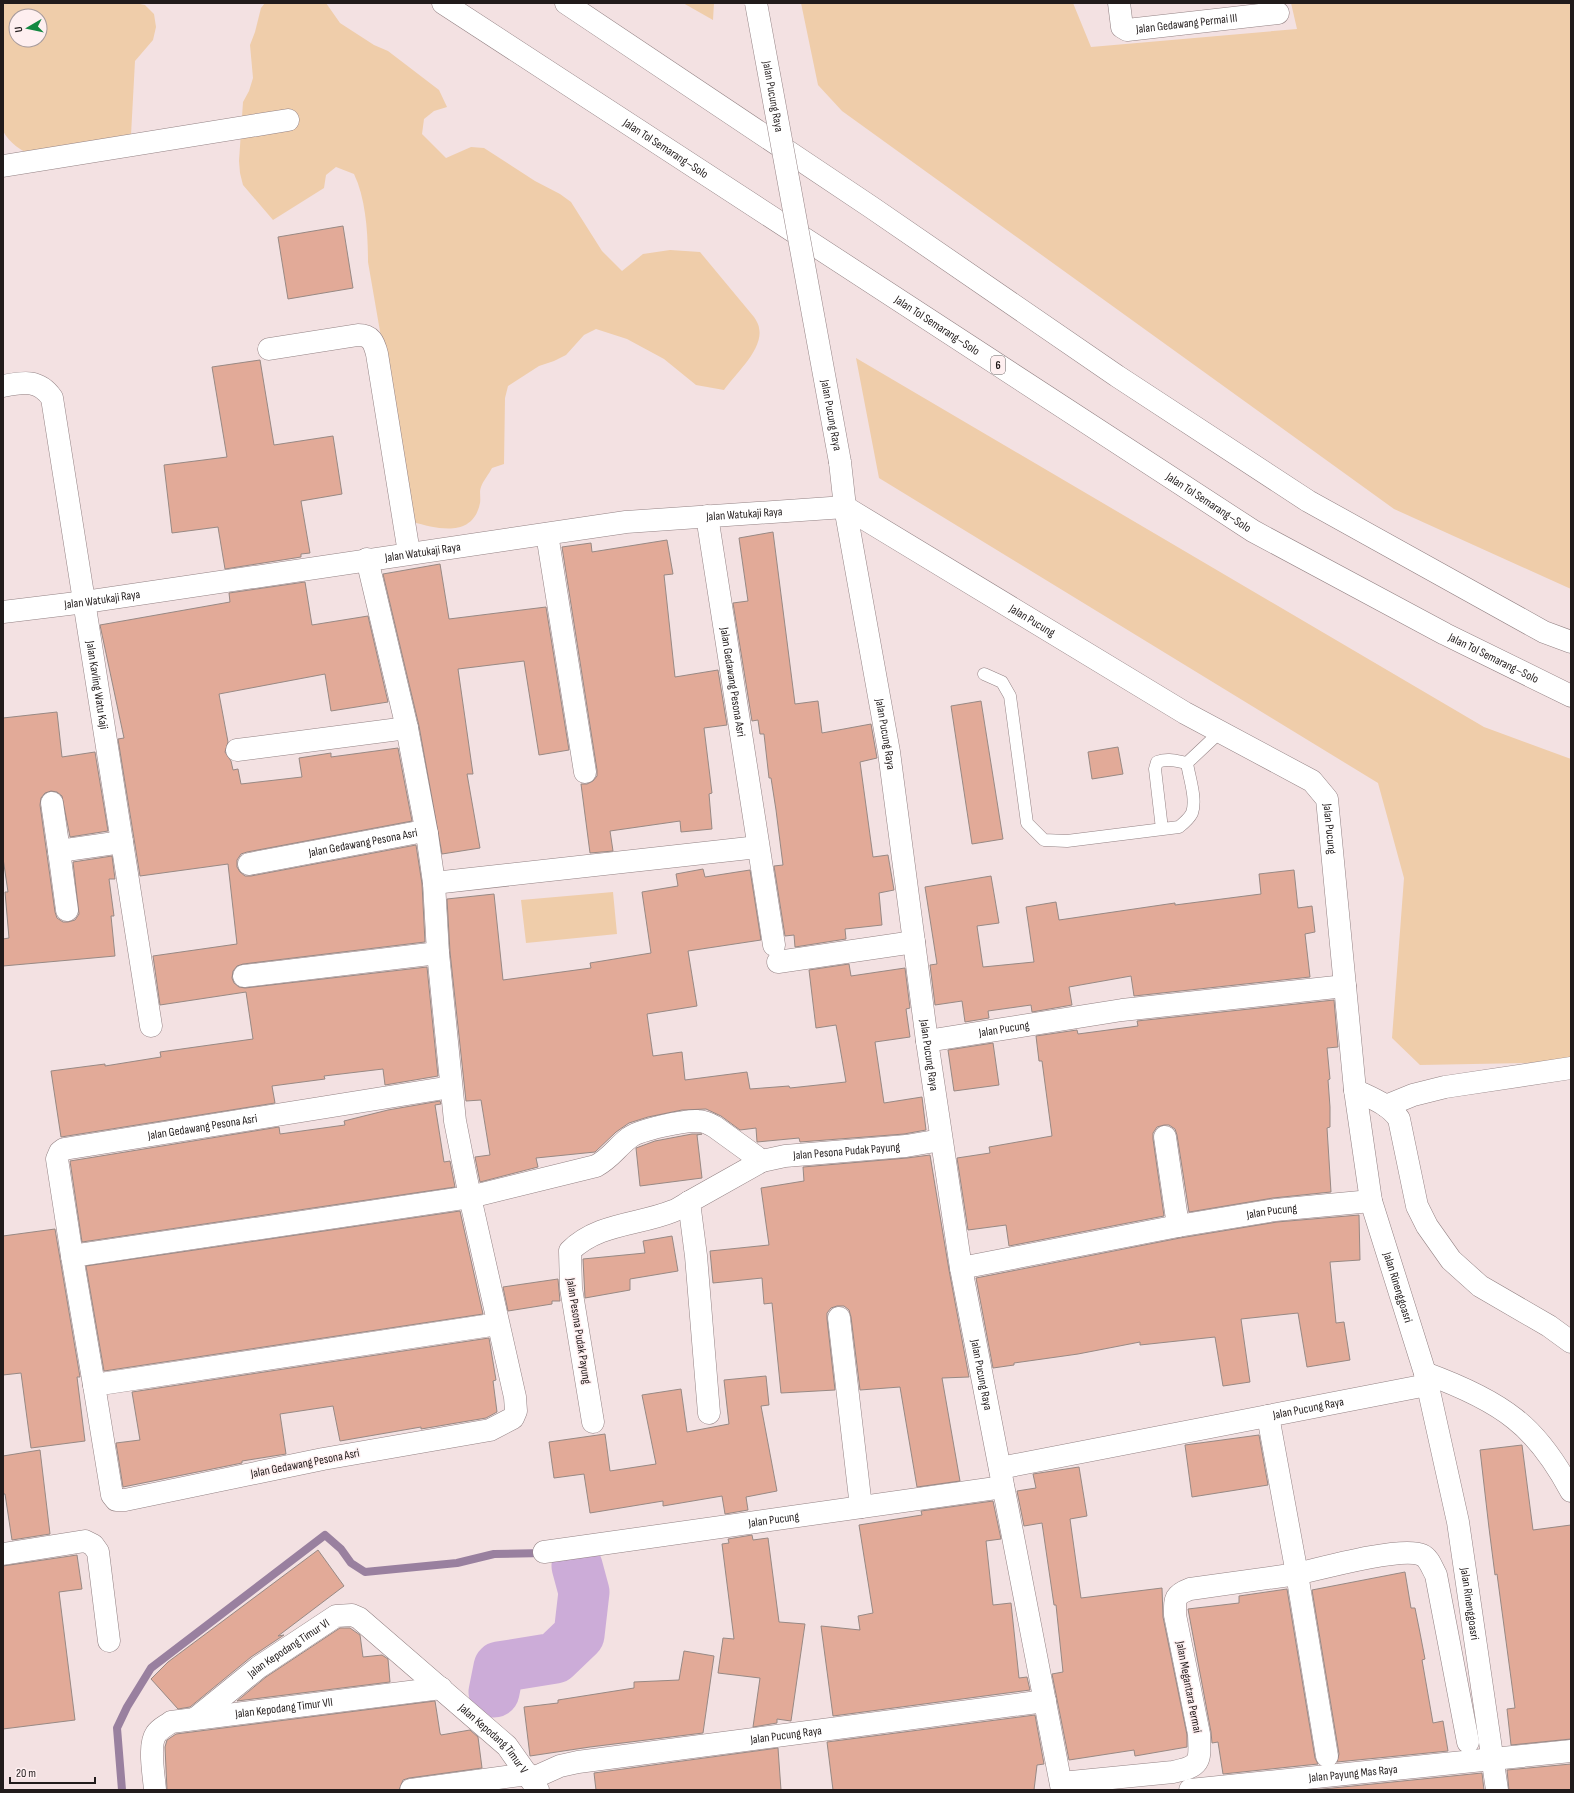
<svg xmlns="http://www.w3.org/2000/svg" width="1574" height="1793" font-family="'Sofia Sans Condensed',sans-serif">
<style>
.green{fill:#efcdaa;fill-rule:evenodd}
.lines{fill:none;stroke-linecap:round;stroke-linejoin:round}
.stream{stroke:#99809f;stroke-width:8}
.river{stroke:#ccacd8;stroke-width:51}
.building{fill:#e2aa98;stroke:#988984}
.lane-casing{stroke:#938284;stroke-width:13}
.street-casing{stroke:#938284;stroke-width:23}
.highway-casing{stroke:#938284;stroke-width:23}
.lane{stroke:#fff;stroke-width:12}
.street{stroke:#fff;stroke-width:22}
.highway{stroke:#fff;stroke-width:22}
.street-bridge-casing{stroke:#938284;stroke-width:23;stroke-linecap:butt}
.street-bridge{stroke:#fff;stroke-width:22}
.labels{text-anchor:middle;stroke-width:3;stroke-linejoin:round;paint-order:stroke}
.shield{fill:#feeff0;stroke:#635b5b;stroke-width:1}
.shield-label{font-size:11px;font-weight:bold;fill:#211b1b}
.street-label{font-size:12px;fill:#211b1b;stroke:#feeff0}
</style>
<rect width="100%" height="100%" fill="#f3e1e2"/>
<path class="green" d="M 3,3 L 135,3 L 145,5 L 154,14 L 156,27 L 153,40 L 135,61 L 131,135 L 33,156 C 21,150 10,144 3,131 ZM 16,16 L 40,16 L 40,40 L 16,40 Z
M 265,3 L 326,3 L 340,23 L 374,45 L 388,51 L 439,90 L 447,107 L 434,111 L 424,119 L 422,134 L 446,158 L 471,147 L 484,148 L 535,181 L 560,194 L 571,202 L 602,251 L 622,271 L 643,254 L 670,250 L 700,252 L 754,317 C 756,320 759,325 759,328 C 764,349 735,374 724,390 L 696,385 L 664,359 L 627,339 L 596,329 L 584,335 L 566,355 L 554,361 L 539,366 L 508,386 L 505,398 L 504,464 L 492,468 C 489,474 483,481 481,487 C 479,492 481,498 480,503 C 473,538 438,529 413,522 L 368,262 C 368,234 366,199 354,174 L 336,167 L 326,175 L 324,188 L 273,220 L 243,185 L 240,173 L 239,161 L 243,102 L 249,91 L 253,78 L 250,45 L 255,32 L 261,8 Z
M 683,3 L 714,3 L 713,20 Z
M 801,3 L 1073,3 L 1091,47 L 1297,29 L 1291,3 L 1571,3 L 1571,589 L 1394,509 L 842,111 L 818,85 Z
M 856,358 L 1484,727 L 1571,759 L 1571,1062 L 1420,1065 L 1392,1038 L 1404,878 L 1378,783 L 879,478 Z
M 613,892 L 617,934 L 526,943 L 521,900 Z"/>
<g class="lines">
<path class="stream" d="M 557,1554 L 577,1566
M 122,1790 L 117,1728 L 127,1707 L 151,1668 L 325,1535 L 341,1549 L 351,1563 L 365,1572 L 457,1563 L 494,1554 L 544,1553"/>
<path class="river" d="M 494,1692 L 499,1667 L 555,1658 L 579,1635 L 584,1592 L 577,1566"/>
</g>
<path class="building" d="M 343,226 L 353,288 L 288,299 L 278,237 Z
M 260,360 L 274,445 L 333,436 L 342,494 L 301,501 L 310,553 L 301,554 L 301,557 L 225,569 L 218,527 L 172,533 L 164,465 L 227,457 L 212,367 Z
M 773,532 L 795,704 L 818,701 L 822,733 L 871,724 L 877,758 L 860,762 L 873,857 L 888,855 L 894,890 L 879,893 L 882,925 L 845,929 L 846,939 L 795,947 L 794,935 L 785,936 L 774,866 L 783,865 L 776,810 L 771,778 L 769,778 L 764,734 L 760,734 L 758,720 L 752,721 L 733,603 L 748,601 L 739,538 Z
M 667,540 L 673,574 L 664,575 L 675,677 L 718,670 L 727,725 L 704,728 L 712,793 L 709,794 L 712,829 L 681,832 L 680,821 L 610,831 L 613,851 L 590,853 L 581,784 L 587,784 L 593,781 L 597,776 L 597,770 L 562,547 L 591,543 L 592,552 Z
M 440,564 L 449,619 L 546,607 L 569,750 L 539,755 L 524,661 L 458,669 L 473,774 L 467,774 L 480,848 L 442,854 L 419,726 L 383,574 Z
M 305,582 L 312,625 L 368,616 L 388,702 L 331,711 L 325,674 L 219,694 L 228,742 L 225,752 L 231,761 L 233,770 L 238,769 L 241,784 L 302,777 L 299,758 L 331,753 L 331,757 L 398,748 L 412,821 L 247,852 L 241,854 L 237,860 L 237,867 L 240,872 L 245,876 L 251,876 L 416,845 L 422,884 L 425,942 L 243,964 L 237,966 L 233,971 L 232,978 L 234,983 L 239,987 L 245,988 L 427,967 L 438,1076 L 385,1085 L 383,1069 L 324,1076 L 325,1079 L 272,1086 L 275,1103 L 61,1137 L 51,1071 L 105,1064 L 105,1066 L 161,1057 L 160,1052 L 253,1039 L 246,992 L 160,1005 L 153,956 L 237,944 L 228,864 L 140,876 L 118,739 L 124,738 L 100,625 L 230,602 L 229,593 Z
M 981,701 L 1003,839 L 972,844 L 951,706 Z
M 57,712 L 62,757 L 95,752 L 108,831 L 70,837 L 62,796 L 57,792 L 51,791 L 45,793 L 41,798 L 40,805 L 55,912 L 57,918 L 63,922 L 68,922 L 75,920 L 79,914 L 73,862 L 112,856 L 115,879 L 109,879 L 114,916 L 111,916 L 115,956 L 3,966 L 3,939 L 9,938 L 5,892 L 8,892 L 3,858 L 3,718 Z
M 1118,747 L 1123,774 L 1092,779 L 1088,752 Z
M 703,869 L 705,877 L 750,870 L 761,940 L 688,951 L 697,1006 L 647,1014 L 653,1056 L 682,1052 L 685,1080 L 747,1072 L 750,1089 L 789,1086 L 790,1088 L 846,1082 L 836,1025 L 816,1028 L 809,970 L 849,964 L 851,976 L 905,968 L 910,1008 L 906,1009 L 910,1037 L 875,1042 L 884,1103 L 922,1097 L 926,1130 L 904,1134 L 800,1142 L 799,1138 L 757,1142 L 756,1128 L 740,1130 L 721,1116 L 706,1109 L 682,1110 L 648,1117 L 629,1123 L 616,1132 L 595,1152 L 536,1158 L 538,1167 L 480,1182 L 475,1157 L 490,1155 L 481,1100 L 466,1101 L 450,952 L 447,899 L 494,894 L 503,980 L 591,968 L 590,963 L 651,953 L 642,892 L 678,886 L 676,874 Z
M 1294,870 L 1298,908 L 1312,906 L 1315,932 L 1305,934 L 1310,977 L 1134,996 L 1131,976 L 1069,987 L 1072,1005 L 1032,1012 L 1031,1005 L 988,1011 L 989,1018 L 965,1022 L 962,1001 L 935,1005 L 930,965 L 937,964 L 925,887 L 991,876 L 999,923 L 977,926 L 983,967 L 1034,962 L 1026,907 L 1056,902 L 1059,920 L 1175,903 L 1175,905 L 1261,894 L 1259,874 Z
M 1334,1000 L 1338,1047 L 1327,1048 L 1330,1079 L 1328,1080 L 1330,1107 L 1330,1127 L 1327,1128 L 1331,1192 L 1273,1198 L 1189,1212 L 1177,1135 L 1175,1129 L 1169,1125 L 1164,1125 L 1157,1127 L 1153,1133 L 1153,1139 L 1164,1216 L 1009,1246 L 1006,1225 L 968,1230 L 957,1158 L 990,1153 L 989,1147 L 1052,1136 L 1042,1061 L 1039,1061 L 1036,1036 L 1077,1030 L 1078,1034 L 1138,1026 L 1137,1021 Z
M 993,1043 L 999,1085 L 954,1091 L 948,1050 Z
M 440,1101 L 441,1104 L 435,1105 L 444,1162 L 450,1161 L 455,1187 L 82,1242 L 70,1161 L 279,1127 L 280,1134 L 345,1125 L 344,1121 L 388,1110 Z
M 692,1134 L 702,1134 L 697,1135 L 702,1178 L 640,1186 L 636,1148 L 655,1141 Z
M 930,1155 L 949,1270 L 969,1377 L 942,1378 L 960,1481 L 917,1487 L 900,1387 L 860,1390 L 851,1317 L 849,1310 L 844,1306 L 837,1306 L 831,1308 L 827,1313 L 827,1319 L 835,1390 L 781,1393 L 772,1303 L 764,1304 L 762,1278 L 713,1283 L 710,1251 L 769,1245 L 761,1188 L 804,1181 L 803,1167 L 907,1158 Z
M 460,1211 L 483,1314 L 104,1371 L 86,1266 Z
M 1359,1215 L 1360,1260 L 1330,1262 L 1336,1323 L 1344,1322 L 1350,1360 L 1307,1367 L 1298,1313 L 1241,1319 L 1250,1382 L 1223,1386 L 1215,1337 L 1140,1345 L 1140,1342 L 1078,1354 L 1014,1363 L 1014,1365 L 993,1368 L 976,1278 L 1180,1238 L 1277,1222 Z
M 55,1229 L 80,1377 L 77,1377 L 85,1441 L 31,1448 L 21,1373 L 3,1375 L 3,1236 Z
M 672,1236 L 678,1271 L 630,1279 L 630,1290 L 585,1298 L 583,1259 L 645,1253 L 643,1241 Z
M 558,1279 L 560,1301 L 552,1301 L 552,1304 L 508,1311 L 503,1287 Z
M 489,1338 L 496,1380 L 493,1381 L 497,1412 L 486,1418 L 421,1429 L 421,1427 L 340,1441 L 333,1406 L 280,1414 L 286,1454 L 242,1461 L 242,1463 L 123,1487 L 116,1443 L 140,1440 L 132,1392 Z
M 766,1376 L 769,1405 L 761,1406 L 777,1491 L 746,1497 L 748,1510 L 725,1514 L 722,1496 L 663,1506 L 663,1501 L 590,1513 L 584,1474 L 554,1478 L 549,1442 L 605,1434 L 610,1471 L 656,1464 L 642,1395 L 681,1389 L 687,1432 L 729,1424 L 724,1380 Z
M 1259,1435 L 1268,1485 L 1192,1497 L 1185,1445 Z
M 1522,1445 L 1533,1530 L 1571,1525 L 1571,1739 L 1511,1745 L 1507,1709 L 1515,1708 L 1497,1574 L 1495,1575 L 1489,1528 L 1480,1450 Z
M 40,1450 L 50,1534 L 12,1540 L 5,1494 L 3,1494 L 3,1456 Z
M 1079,1467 L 1087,1516 L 1070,1519 L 1081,1598 L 1162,1588 L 1163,1617 L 1187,1735 L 1187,1747 L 1135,1756 L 1134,1750 L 1069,1760 L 1052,1674 L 1063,1672 L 1056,1605 L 1054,1605 L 1042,1523 L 1024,1526 L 1017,1491 L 1036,1488 L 1033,1474 Z
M 993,1501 L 1001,1539 L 986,1541 L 993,1605 L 1011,1603 L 1019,1678 L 1027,1677 L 1030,1690 L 833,1716 L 821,1626 L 860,1630 L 858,1616 L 873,1613 L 859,1525 L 922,1515 L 921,1511 Z
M 752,1535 L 753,1540 L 768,1538 L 779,1622 L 805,1624 L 791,1721 L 777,1719 L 777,1723 L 753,1727 L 760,1678 L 718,1673 L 723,1638 L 734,1639 L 722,1544 L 729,1543 L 728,1539 Z
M 318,1550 L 344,1586 L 278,1636 L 284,1635 L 251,1657 L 190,1707 L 178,1709 L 151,1679 L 168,1662 Z
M 77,1555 L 82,1589 L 59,1592 L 75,1720 L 3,1729 L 3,1566 Z
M 1405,1572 L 1411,1608 L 1415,1608 L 1420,1633 L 1425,1659 L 1422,1660 L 1433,1723 L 1443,1721 L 1448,1751 L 1337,1762 L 1339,1754 L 1312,1590 Z
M 1287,1589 L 1315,1758 L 1318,1764 L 1223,1774 L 1218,1742 L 1212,1743 L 1211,1732 L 1188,1609 L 1239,1603 L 1239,1596 Z
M 340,1628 L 350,1628 L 360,1635 L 363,1657 L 382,1655 L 388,1659 L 390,1682 L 237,1701 L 266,1677 Z
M 684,1651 L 714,1656 L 703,1733 L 590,1747 L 530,1756 L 524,1707 L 558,1703 L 558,1700 L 634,1688 L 634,1682 L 679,1680 Z
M 435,1701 L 440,1733 L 441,1735 L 470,1730 L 478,1737 L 482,1768 L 409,1778 L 403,1780 L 399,1790 L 167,1790 L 165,1747 L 167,1740 L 176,1734 Z
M 1035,1715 L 1044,1764 L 1037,1765 L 1034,1790 L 833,1790 L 827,1742 Z
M 778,1748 L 781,1790 L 596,1790 L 594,1773 Z
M 1571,1764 L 1571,1790 L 1509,1790 L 1507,1770 Z
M 1482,1773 L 1484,1790 L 1313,1790 Z"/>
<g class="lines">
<g class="lane-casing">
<path id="lane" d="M 984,674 L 1002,682 L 1010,696 L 1027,823 L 1044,840 L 1067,841 L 1179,827 C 1184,823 1189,819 1192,813 C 1197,799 1189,777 1187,763 L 1220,732
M 1162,829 L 1155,769 L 1157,762 C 1168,758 1176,761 1187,763"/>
</g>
<g class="street-casing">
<g id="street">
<path id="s1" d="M 1119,3 L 1122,27 L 1127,30 L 1278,13"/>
<path d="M 3,166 L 288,120"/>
<path d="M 269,349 L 358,335 C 371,335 374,342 377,354 L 409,553"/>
<path id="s2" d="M 3,386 C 23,382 39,379 52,398 L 151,1026"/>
<path id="s3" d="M 840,462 L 845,507 L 889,752 L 927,1041 L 961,1268 L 1062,1790"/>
<path id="s4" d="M 845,507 L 1185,713 L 1312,781 L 1327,799 L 1355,1090 L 1371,1201 L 1425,1373 L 1458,1522 L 1497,1790"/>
<path id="s5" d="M 707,516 L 774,945"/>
<path d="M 547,534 L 585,772"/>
<path d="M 367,559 L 407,728 L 427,834 L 434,883 L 438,953 L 455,1121 L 470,1197 L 515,1397 L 516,1411 L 513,1418 L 490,1430 L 323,1459 L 125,1500 L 116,1500 L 112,1495 L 94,1385 L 498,1324"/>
<path id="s6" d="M 3,612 L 85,602 L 626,522 L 845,507"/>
<path d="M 237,750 L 407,728"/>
<path d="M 52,803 L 59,851"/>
<path id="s7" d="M 249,864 L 424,831 L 427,834"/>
<path d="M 434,883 L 758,847"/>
<path d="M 67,910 L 59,851 L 122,842"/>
<path d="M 778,962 L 914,942"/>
<path d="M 244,976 L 438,953"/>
<path id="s8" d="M 927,1041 L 1122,1010 L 1345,986"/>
<path d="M 1355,1090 C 1371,1098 1389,1104 1399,1119 L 1417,1206 L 1427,1226 L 1451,1260 L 1480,1286 L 1549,1326 L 1571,1342"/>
<path d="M 1386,1106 L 1413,1095 L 1445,1087 L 1571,1068"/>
<path d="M 1165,1137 L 1178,1226"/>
<path id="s9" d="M 72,1256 L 57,1159 L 60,1152 L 64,1149 L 451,1087"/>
<path id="s10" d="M 961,1268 L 1178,1226 L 1275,1210 L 1371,1201"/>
<path d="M 839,1318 L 861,1507"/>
<path d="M 1425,1373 C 1455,1384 1489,1398 1515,1419 C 1538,1437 1557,1465 1571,1491"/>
<path d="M 94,1385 L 72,1256 L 470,1197 L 596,1166 C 611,1158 616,1148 629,1138 C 638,1130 685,1120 698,1121 C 704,1121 710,1124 715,1127 L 762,1161"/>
<path id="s11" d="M 709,1413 L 696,1256 L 689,1202 L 762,1161 L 785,1156 L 906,1146 L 941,1140"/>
<path d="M 593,1422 L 571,1288 L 570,1251 C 598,1223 639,1225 673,1211 C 679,1209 684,1205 689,1202"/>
<path id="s12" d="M 1000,1468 L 1427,1385"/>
<path id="s13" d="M 544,1552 L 1003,1487"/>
<path d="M 3,1554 L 85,1541 L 93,1545 L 98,1552 L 109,1641"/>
<path id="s14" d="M 196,1718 L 259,1667 L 336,1616 L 352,1615 L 359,1618 L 507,1746 L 538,1790"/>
<path d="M 1327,1756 L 1297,1574 C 1322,1568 1402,1546 1422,1555 C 1429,1558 1432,1568 1436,1575 L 1468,1742"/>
<path id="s15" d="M 531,1779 L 560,1766 L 578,1762 L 1045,1701"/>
<path d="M 1061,1783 L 1173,1772 C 1202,1766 1200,1761 1199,1734 L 1175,1615 C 1175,1599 1174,1595 1190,1589 L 1297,1574 L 1268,1416"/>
<path id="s16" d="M 155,1790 C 154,1776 148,1745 156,1734 C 160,1728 166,1726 171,1722 L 441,1688"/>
<path d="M 411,1790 L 528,1774"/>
<path id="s17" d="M 1190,1790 L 1571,1751"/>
</g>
</g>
<g class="highway-casing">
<g id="highway">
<path id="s18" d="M 443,3 L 1253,531 L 1445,634 L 1571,696"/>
<path d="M 566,3 L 871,207 L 1117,376 L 1308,501 L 1544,632 L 1571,642"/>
</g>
</g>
<use href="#lane" class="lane"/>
<use href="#street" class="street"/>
<use href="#highway" class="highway"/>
<g class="street-bridge-casing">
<g id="street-bridge">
<path id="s19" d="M 756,3 L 840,462"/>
</g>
</g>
<use href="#street-bridge" class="street-bridge"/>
</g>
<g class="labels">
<rect class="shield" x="991" y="356" width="14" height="18" rx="3"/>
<g class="shield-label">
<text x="998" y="369">6</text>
</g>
<g class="street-label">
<text dy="4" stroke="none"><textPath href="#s1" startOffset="90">Jalan Gedawang Permai III</textPath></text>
<text dy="4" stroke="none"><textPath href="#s19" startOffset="95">Jalan Pucung Raya</textPath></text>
<text dy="4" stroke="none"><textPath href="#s18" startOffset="266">Jalan Tol Semarang–Solo</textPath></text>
<text dy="4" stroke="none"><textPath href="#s18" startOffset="590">Jalan Tol Semarang–Solo</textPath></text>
<text dy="4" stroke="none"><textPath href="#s19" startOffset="419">Jalan Pucung Raya</textPath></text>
<text dy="4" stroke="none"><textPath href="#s18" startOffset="914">Jalan Tol Semarang–Solo</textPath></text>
<text dy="4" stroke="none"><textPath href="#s6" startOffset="748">Jalan Watukaji Raya</textPath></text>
<text dy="4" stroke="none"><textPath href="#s6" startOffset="424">Jalan Watukaji Raya</textPath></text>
<text dy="4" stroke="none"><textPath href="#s6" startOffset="100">Jalan Watukaji Raya</textPath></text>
<text dy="4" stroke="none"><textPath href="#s4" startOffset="219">Jalan Pucung</textPath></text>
<text dy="4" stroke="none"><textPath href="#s18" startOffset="1239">Jalan Tol Semarang–Solo</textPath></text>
<text dy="4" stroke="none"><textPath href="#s5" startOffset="168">Jalan Gedawang Pesona Asri</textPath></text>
<text dy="4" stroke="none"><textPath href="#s2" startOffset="345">Jalan Kavling Watu Kaji</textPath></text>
<text dy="4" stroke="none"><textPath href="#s3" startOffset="276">Jalan Pucung Raya</textPath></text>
<text dy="4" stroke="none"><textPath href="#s4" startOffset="595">Jalan Pucung</textPath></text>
<text dy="4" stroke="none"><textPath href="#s7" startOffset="116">Jalan Gedawang Pesona Asri</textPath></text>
<text dy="4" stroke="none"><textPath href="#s8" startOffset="78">Jalan Pucung</textPath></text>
<text dy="4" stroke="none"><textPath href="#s3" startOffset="600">Jalan Pucung Raya</textPath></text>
<text dy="4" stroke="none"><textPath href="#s9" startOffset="251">Jalan Gedawang Pesona Asri</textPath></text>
<text dy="4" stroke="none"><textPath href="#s11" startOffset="381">Jalan Pesona Pudak Payung</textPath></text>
<text dy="4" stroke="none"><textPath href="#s10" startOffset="316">Jalan Pucung</textPath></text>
<text dy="4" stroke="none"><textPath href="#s4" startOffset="1060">Jalan Rinenggoasri</textPath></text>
<text transform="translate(579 1331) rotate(81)" y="4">Jalan Pesona Pudak Payung</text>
<text dy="4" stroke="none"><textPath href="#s3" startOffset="924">Jalan Pucung Raya</textPath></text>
<text dy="4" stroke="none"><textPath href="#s12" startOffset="314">Jalan Pucung Raya</textPath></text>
<text transform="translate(305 1463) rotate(-11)" y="4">Jalan Gedawang Pesona Asri</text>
<text dy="4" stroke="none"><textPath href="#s13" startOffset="232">Jalan Pucung</textPath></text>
<text dy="4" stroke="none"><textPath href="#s4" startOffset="1385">Jalan Rinenggoasri</textPath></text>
<text dy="4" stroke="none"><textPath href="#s14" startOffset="116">Jalan Kepodang Timur VI</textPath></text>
<text transform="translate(1189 1687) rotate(79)" y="4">Jalan Megantara Permai</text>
<text dy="4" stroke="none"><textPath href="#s16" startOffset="190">Jalan Kepodang Timur VII</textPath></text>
<text dy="4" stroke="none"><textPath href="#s15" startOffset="260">Jalan Pucung Raya</textPath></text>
<text dy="4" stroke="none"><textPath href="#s14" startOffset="378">Jalan Kepodang Timur V</textPath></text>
<text dy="4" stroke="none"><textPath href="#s17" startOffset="164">Jalan Payung Mas Raya</textPath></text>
</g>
</g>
<rect width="1574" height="1793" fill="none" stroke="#211b1b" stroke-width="8"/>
<g transform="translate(28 28) rotate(261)"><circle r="19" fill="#feeff0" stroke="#a69a9b"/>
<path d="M0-3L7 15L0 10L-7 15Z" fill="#138841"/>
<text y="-6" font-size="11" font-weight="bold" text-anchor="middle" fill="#211b1b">U</text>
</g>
<path d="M10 1777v6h85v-6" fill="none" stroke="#211b1b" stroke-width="2"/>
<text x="16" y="1777" font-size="12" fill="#211b1b" stroke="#feeff0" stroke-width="3" paint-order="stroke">20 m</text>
</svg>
